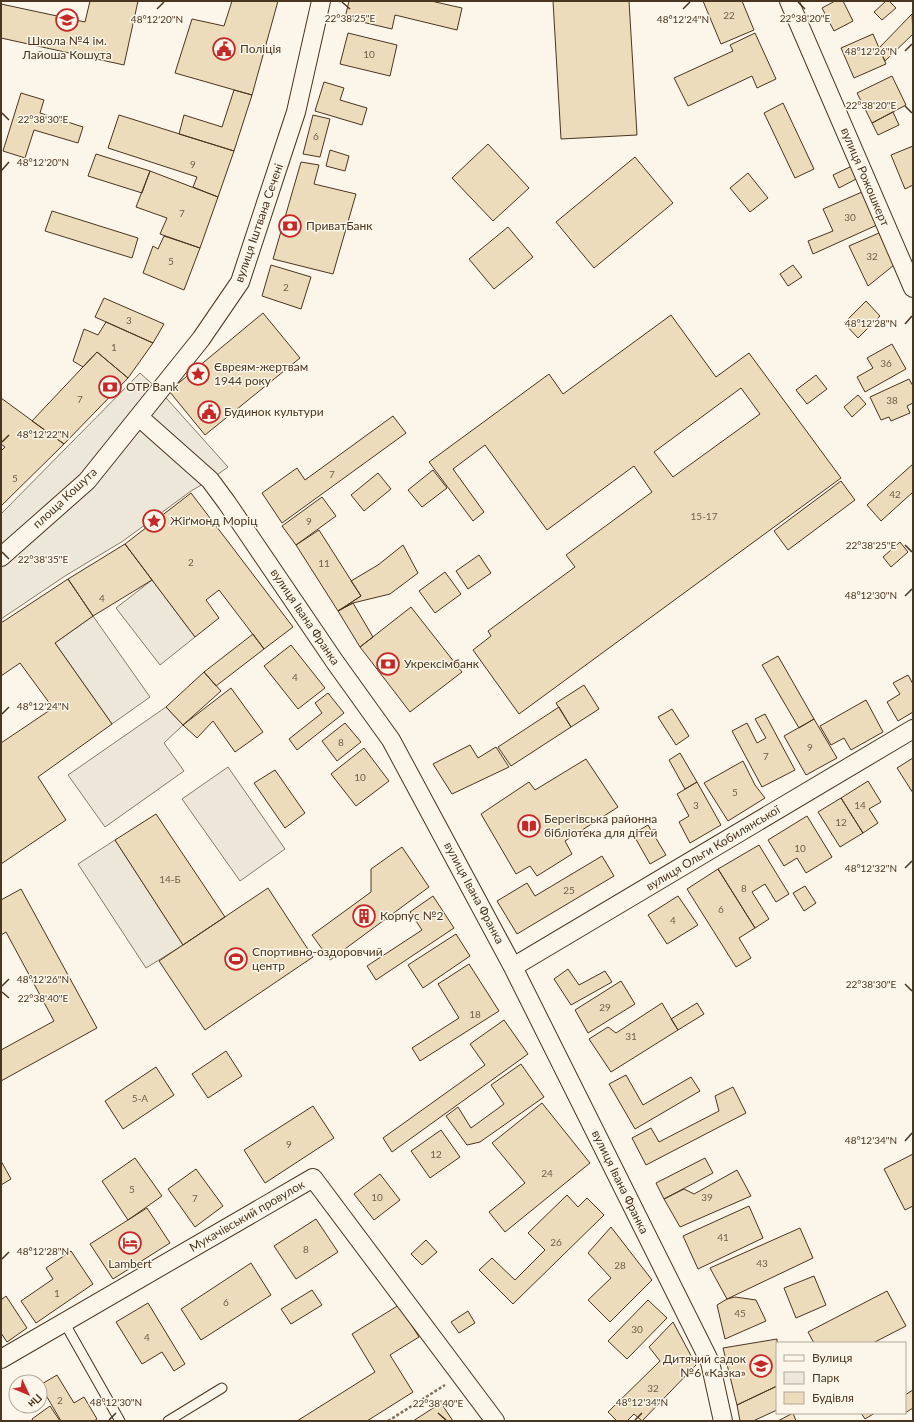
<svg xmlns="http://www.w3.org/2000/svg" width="914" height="1422" font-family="Lato,sans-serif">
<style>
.green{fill:#ede6d9;stroke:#887966}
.parking{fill:#ede7d9;stroke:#887966}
.building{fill:#ecdcbc;stroke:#4a3520;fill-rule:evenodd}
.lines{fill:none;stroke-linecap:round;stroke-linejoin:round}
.lane-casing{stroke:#4a3520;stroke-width:11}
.street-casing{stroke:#4a3520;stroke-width:20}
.path{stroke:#7f6f5c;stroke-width:2.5;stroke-dasharray:3 2;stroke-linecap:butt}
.lane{stroke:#fbf6e9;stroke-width:9}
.street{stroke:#fbf6e9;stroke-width:18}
.ticks{fill:none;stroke:#4a3520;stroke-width:1.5}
.labels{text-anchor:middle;stroke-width:3;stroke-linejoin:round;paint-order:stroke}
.number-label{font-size:10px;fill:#725f47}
.poi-label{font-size:12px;fill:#4a3520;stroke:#fbf6e9;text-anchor:start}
.street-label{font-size:12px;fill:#4a3520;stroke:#fbf6e9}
.ticks-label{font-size:10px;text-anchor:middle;fill:#4a3520;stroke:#fbf6e9;stroke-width:3;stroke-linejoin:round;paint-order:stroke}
</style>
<rect width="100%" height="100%" fill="#fbf6e9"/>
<path class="green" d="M 166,707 L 183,725 L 164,743 L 184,771 L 105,827 L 68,775 Z
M 228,767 L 285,849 L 240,881 L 182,799 Z"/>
<path class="parking" d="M 140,373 L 159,390 L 228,467 L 210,480 L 191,491 L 123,541 L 65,576 L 1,619 L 1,514 Z
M 152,580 L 195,637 L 160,665 L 116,608 Z
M 93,616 L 150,697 L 112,724 L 55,643 Z
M 115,840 L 183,945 L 146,968 L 78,864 Z"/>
<path class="building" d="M 90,1 L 138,1 L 124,65 L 1,38 L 1,4 L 85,22 Z
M 232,1 L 278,1 L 252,95 L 175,73 L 192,19 L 224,26 Z
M 349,1 L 431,1 L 462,8 L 457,30 L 395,15 L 392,29 L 345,18 Z
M 553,1 L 629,1 L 637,135 L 561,139 Z
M 703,1 L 742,1 L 754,30 L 721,44 Z
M 835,1 L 843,1 L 853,21 L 834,31 L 822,8 Z
M 886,1 L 889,1 L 896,8 L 882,20 L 874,12 Z
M 912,14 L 913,34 L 885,61 L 879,48 Z
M 348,33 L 397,45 L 390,76 L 340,64 Z
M 755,33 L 776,79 L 757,88 L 752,76 L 688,106 L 674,78 L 733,51 L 730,45 Z
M 873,34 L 886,64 L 854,78 L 841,48 Z
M 892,76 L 906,105 L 872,123 L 857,93 Z
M 324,82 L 344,88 L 340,100 L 367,108 L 362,125 L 315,111 Z
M 234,90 L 252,95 L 234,151 L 179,134 L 184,115 L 222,127 Z
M 21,93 L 44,100 L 40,113 L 83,127 L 78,143 L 34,130 L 25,158 L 3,151 Z
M 783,103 L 814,169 L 795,178 L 764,113 Z
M 893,112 L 899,125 L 878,135 L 872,123 Z
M 119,115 L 234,151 L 218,197 L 193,187 L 197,177 L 108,148 Z
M 313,115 L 330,119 L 320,157 L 303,154 Z
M 488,144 L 529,188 L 493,221 L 452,178 Z
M 913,146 L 913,185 L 905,189 L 891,155 Z
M 330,150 L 349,156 L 345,171 L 326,166 Z
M 96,154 L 150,171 L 142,193 L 88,176 Z
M 635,157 L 673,203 L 594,268 L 556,222 Z
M 301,162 L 319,165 L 314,184 L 356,194 L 333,274 L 273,259 Z
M 852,166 L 858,178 L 839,188 L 833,175 Z
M 150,171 L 218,197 L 200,248 L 160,234 L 167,218 L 136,207 Z
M 748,173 L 768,198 L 750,212 L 730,188 Z
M 862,192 L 877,225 L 813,254 L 808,241 L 833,231 L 823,209 Z
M 52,211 L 138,238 L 132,258 L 45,231 Z
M 508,227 L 533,257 L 494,289 L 469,259 Z
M 879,233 L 894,265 L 868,286 L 849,246 Z
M 164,236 L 200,248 L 184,290 L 143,273 L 153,246 L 158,249 Z
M 271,265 L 311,277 L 301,309 L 262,296 Z
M 793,265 L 802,277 L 788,286 L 780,274 Z
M 104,298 L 164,324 L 153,343 L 95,317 Z
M 866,301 L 880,316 L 858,338 L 844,323 Z
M 263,313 L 300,358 L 205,435 L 169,391 Z
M 671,315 L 716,377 L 749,353 L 841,478 L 519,714 L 473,650 L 491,636 L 488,631 L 575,567 L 566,555 L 652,492 L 634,466 L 547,530 L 485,445 L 453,469 L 484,512 L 473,521 L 429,462 L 549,374 L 563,394 ZM 741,388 L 760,414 L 673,477 L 654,452 Z
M 106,322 L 153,343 L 128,378 L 97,352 L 83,367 L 73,361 L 84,329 L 98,335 Z
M 892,344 L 906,369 L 865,392 L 857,377 L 873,368 L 867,358 Z
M 97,352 L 128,378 L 64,444 L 32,421 Z
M 816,375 L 827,389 L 807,404 L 796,390 Z
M 909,379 L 913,386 L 913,403 L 907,406 L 910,413 L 891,421 L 889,417 L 881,420 L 870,397 Z
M 858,395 L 866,404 L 852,417 L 844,407 Z
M 1,398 L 64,444 L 1,506 L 1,451 L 5,447 L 1,444 Z
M 393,416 L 406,433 L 282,523 L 262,493 L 297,468 L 305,480 Z
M 913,464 L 913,492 L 881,521 L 867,505 Z
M 433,470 L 447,488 L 422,507 L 408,490 Z
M 378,473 L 391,489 L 364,511 L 351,495 Z
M 841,481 L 855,500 L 788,550 L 774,531 Z
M 191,493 L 293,627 L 264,649 L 219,590 L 206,600 L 219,618 L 195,637 L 125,544 Z
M 322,497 L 336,516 L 296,545 L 282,526 Z
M 319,530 L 361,596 L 338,611 L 296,545 Z
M 900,542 L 908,552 L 891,567 L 883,557 Z
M 125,544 L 152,580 L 93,616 L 68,579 Z
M 403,545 L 418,573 L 390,594 L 353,603 L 338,611 L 361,596 L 351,581 L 378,565 Z
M 479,555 L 491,573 L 468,589 L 456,571 Z
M 445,572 L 461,594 L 435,613 L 419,591 Z
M 68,579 L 93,616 L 55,643 L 112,724 L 38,777 L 66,820 L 1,864 L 1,743 L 53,708 L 20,663 L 1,676 L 1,623 Z
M 353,603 L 373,637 L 360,647 L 338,611 Z
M 411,607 L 462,672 L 410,712 L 360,647 Z
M 253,634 L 264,649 L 216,686 L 204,672 Z
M 291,645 L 325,688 L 298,709 L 264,666 Z
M 778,656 L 814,719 L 799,728 L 762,665 Z
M 204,672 L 221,691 L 183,725 L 166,707 Z
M 908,675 L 913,684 L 913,712 L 898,721 L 887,702 L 900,694 L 893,683 Z
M 584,685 L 599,709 L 571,727 L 556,703 Z
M 231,688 L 263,732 L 235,752 L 213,721 L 197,738 L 183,725 Z
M 328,693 L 344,713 L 297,750 L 289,739 L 322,713 L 315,703 Z
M 866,700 L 883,732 L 851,750 L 844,738 L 831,745 L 820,726 Z
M 559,707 L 571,727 L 511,766 L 498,747 Z
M 672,709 L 689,736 L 676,745 L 658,717 Z
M 765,714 L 795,770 L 762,787 L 732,731 L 747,723 L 757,743 L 766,738 L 755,719 Z
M 814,719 L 837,758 L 806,775 L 784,736 Z
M 345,723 L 361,742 L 337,761 L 322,741 Z
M 470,745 L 478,758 L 496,747 L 509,767 L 452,794 L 433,764 Z
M 364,748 L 389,781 L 356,806 L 331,774 Z
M 680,753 L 697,782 L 685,789 L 669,760 Z
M 913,758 L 913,793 L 897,768 Z
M 586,759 L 618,807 L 565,841 L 572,854 L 537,876 L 530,866 L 516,874 L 481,814 L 529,782 L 535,790 Z
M 743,761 L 755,785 L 765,798 L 728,821 L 704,783 Z
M 275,770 L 305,813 L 285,828 L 254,783 Z
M 868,781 L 881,802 L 869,809 L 878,823 L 863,833 L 841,798 Z
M 697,782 L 721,825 L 690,843 L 679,822 L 689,816 L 677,794 Z
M 841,798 L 863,833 L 840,847 L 818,812 Z
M 156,814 L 225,917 L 183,945 L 115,840 Z
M 807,816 L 832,857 L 806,873 L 797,858 L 784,866 L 768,840 Z
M 648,825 L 666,855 L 650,864 L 633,834 Z
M 759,845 L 789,894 L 776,902 L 765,884 L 752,892 L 769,919 L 755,928 L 718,869 Z
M 402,847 L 429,887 L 330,960 L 312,935 L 371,892 L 371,869 Z
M 602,856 L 614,876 L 517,934 L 497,901 L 527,883 L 535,896 Z
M 718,869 L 755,928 L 739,938 L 751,958 L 736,967 L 687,889 Z
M 805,886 L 816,903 L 804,911 L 793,893 Z
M 268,888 L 313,957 L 205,1030 L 159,961 Z
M 21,889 L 97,1028 L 1,1081 L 1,1050 L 54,1021 L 6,932 L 1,935 L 1,900 Z
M 433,896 L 454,928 L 376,980 L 367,966 L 422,930 L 410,912 Z
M 678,896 L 698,925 L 667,944 L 648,915 Z
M 456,934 L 470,956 L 423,988 L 408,965 Z
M 469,964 L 499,1011 L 420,1061 L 412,1048 L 459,1018 L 438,984 Z
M 568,969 L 579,985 L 605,971 L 612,982 L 571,1005 L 554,979 Z
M 621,981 L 635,1004 L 588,1033 L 575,1010 Z
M 662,1003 L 678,1030 L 611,1072 L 589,1039 L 608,1027 L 616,1033 Z
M 697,1003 L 704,1014 L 678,1030 L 671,1019 Z
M 504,1020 L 528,1054 L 392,1152 L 383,1138 L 485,1065 L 470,1044 Z
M 226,1051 L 242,1076 L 208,1098 L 192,1074 Z
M 521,1064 L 544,1097 L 480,1142 L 467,1145 L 446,1116 L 458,1107 L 471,1128 L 504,1104 L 491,1085 Z
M 156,1067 L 174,1095 L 123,1129 L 105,1101 Z
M 626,1075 L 643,1105 L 691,1077 L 700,1091 L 635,1129 L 609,1084 Z
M 733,1087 L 746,1113 L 646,1165 L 632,1138 L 651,1128 L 659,1142 L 719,1111 L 715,1096 Z
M 542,1103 L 590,1163 L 505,1232 L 489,1212 L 525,1183 L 492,1143 Z
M 313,1106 L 334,1138 L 265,1183 L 244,1150 Z
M 441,1130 L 460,1157 L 430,1178 L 411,1151 Z
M 913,1154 L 913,1206 L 905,1210 L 884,1169 Z
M 135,1158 L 162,1196 L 128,1220 L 102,1181 Z
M 705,1158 L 713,1173 L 664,1199 L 656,1183 Z
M 1,1161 L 11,1179 L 1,1185 Z
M 196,1169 L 223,1206 L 195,1227 L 168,1189 Z
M 737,1170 L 751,1196 L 680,1227 L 664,1199 L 684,1189 L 694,1194 Z
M 380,1174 L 400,1200 L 374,1220 L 354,1194 Z
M 567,1195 L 578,1207 L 587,1198 L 604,1215 L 513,1304 L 479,1270 L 492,1258 L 515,1280 L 545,1250 L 528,1233 Z
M 749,1206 L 763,1238 L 698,1269 L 683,1236 Z
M 147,1208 L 170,1243 L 113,1279 L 90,1244 Z
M 316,1219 L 338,1252 L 296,1279 L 274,1246 Z
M 611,1227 L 652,1280 L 610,1322 L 588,1300 L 611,1278 L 588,1253 Z
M 800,1228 L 813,1258 L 727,1299 L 710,1268 Z
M 426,1240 L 437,1252 L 422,1265 L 411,1254 Z
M 71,1251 L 93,1284 L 36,1323 L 21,1301 L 53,1279 L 46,1268 Z
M 251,1263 L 271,1295 L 201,1340 L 181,1309 Z
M 814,1276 L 826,1305 L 796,1318 L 784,1288 Z
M 312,1290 L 322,1305 L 291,1324 L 281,1309 Z
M 887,1291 L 906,1326 L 873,1343 L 814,1343 L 808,1332 Z
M 6,1296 L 27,1328 L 7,1342 L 1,1333 L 1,1300 Z
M 735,1297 L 756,1300 L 766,1321 L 725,1339 L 717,1305 L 727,1299 Z
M 648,1300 L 667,1318 L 627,1359 L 608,1341 Z
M 148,1303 L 185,1364 L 174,1371 L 162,1352 L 142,1364 L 116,1322 Z
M 399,1305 L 419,1337 L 390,1355 L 413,1392 L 367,1421 L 297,1421 L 375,1372 L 352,1334 Z
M 468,1311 L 475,1323 L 459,1333 L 451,1322 Z
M 673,1322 L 696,1365 L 642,1421 L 634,1414 L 627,1421 L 617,1421 L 608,1412 L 660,1361 L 649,1347 Z
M 777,1339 L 777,1386 L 737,1405 L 723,1348 Z
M 57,1375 L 74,1403 L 84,1397 L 97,1419 L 94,1421 L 61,1421 L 40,1385 Z
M 777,1386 L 777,1410 L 753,1421 L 740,1421 L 737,1405 Z
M 913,1390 L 913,1408 L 905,1413 L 905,1395 Z
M 441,1403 L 453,1421 L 413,1421 Z
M 50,1406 L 60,1421 L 33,1421 L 32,1419 Z
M 793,1413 L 796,1421 L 778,1421 Z
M 861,1413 L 875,1413 L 865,1419 Z"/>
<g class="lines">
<g class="lane-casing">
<path id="lane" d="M 64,1322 L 120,1421
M 168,1421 L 222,1388"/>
</g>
<g class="street-casing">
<path id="street" d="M 789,1 L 913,288
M 139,417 L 210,480 L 227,503 L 335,662 L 391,740 L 513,967 L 710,1362 L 723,1421
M 1,557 L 87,481 L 201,339 L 240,282 L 296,112 L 321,1
M 513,967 L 913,729
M 1,1359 L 313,1178 L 495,1421"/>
</g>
<path class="path" d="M 388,1421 L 445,1385"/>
<use href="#lane" class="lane"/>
<use href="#street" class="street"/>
</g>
<path class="ticks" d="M 342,2 L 350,9M 798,2 L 805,9M 157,9 L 164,2M 683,9 L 690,2M 905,51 L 912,44M 905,106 L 912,113M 2,113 L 9,120M 2,170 L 9,162M 905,324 L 912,316M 2,442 L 9,435M 905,545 L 912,552M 2,552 L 9,559M 905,596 L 912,589M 2,714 L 9,707M 905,868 L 912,861M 905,984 L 912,991M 2,986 L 9,979M 2,992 L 9,998M 905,1141 L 912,1133M 2,1259 L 9,1252M 438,1413 L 446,1420M 109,1420 L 116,1413M 635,1420 L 642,1413"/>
<defs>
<g id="school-ring" transform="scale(1.15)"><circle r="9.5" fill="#fbf6e9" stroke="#c62828" stroke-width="1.5"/><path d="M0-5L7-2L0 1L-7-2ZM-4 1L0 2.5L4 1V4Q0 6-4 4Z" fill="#c62828"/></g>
<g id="civic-ring" transform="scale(1.15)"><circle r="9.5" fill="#fbf6e9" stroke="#c62828" stroke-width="1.5"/><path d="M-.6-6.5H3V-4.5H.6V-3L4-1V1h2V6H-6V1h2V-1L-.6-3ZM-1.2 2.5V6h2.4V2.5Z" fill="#c62828"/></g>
<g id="bank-ring" transform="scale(1.15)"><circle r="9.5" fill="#fbf6e9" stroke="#c62828" stroke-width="1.5"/><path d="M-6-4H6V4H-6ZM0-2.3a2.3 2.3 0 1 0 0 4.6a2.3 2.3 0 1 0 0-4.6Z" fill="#c62828"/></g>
<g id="sight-ring" transform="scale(1.15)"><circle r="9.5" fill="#fbf6e9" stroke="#c62828" stroke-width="1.5"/><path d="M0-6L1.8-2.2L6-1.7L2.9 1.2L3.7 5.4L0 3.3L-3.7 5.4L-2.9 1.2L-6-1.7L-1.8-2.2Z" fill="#c62828"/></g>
<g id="library-ring" transform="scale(1.15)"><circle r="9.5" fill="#fbf6e9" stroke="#c62828" stroke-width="1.5"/><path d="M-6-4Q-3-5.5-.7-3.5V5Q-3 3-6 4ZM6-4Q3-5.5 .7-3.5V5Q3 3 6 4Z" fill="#c62828"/></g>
<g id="building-ring" transform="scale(1.15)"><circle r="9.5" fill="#fbf6e9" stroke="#c62828" stroke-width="1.5"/><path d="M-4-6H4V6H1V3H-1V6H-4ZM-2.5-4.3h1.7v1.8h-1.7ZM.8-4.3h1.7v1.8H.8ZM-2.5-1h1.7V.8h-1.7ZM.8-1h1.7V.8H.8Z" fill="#c62828"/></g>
<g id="stadium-ring" transform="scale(1.15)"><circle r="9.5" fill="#fbf6e9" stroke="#c62828" stroke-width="1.5"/><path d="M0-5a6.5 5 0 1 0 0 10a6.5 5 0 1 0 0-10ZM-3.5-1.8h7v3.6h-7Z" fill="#c62828"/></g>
<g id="hotel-ring" transform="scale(1.15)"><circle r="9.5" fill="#fbf6e9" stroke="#c62828" stroke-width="1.5"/><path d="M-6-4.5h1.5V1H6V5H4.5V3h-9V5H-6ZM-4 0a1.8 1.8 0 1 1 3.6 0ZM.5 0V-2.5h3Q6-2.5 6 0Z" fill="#c62828"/></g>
</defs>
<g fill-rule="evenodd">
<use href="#school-ring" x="67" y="20"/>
<use href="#civic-ring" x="224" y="49"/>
<use href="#bank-ring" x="290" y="226"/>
<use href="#sight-ring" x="198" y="374"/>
<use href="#bank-ring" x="110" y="387"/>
<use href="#civic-ring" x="209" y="412"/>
<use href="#sight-ring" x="154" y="521"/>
<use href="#bank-ring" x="388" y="664"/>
<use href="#library-ring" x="529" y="826"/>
<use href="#building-ring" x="364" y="916"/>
<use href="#stadium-ring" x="236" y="959"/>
<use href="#hotel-ring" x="130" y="1243"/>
<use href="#school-ring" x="761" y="1366"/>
</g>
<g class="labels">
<g class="number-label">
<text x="729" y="19">22</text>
<text x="369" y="58">10</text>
<text x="316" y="140">6</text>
<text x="193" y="168">9</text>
<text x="182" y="217">7</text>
<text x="850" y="221">30</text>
<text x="872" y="260">32</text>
<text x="171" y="265">5</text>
<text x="286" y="291">2</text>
<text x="129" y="324">3</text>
<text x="114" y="351">1</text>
<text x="886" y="367">36</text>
<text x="80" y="403">7</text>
<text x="892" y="404">38</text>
<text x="332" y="478">7</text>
<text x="15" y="482">5</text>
<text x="895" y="498">42</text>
<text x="704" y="520">15-17</text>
<text x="309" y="525">9</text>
<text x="191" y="566">2</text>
<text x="324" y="567">11</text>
<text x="102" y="602">4</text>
<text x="295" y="681">4</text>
<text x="341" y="746">8</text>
<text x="810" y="751">9</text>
<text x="766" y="760">7</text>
<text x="360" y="781">10</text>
<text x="735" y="796">5</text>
<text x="696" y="809">3</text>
<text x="860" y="809">14</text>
<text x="841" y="826">12</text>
<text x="800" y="852">10</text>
<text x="170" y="883">14-Б</text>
<text x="744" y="892">8</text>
<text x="569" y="894">25</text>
<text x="721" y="913">6</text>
<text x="673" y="924">4</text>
<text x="605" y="1011">29</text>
<text x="475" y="1018">18</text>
<text x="631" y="1040">31</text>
<text x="140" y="1102">5-А</text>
<text x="289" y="1148">9</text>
<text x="436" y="1158">12</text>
<text x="547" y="1177">24</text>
<text x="132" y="1193">5</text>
<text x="377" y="1201">10</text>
<text x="707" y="1201">39</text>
<text x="195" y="1202">7</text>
<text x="723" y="1241">41</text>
<text x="556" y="1246">26</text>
<text x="306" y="1253">8</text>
<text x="762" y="1267">43</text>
<text x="620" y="1269">28</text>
<text x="57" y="1297">1</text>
<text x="226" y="1306">6</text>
<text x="740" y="1317">45</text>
<text x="637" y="1333">30</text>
<text x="147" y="1341">4</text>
<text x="653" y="1392">32</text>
<text x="60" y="1404">2</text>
</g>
<g class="poi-label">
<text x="67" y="45" text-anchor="middle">Школа №4 ім.<tspan x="67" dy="14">Лайоша Кошута</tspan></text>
<text x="240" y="53">Поліція</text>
<text x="306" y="230">ПриватБанк</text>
<text x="214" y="371">Євреям-жертвам<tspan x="214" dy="14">1944 року</tspan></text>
<text x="126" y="391">OTP Bank</text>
<text x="224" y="416">Будинок культури</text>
<text x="170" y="525">Жіґмонд Моріц</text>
<text x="404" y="668">Укрексімбанк</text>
<text x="544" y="823">Берегівська районна<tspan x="544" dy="14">бібліотека для дітей</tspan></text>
<text x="380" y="920">Корпус №2</text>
<text x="252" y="956">Спортивно-оздоровчий<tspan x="252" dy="14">центр</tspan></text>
<text x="130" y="1268" text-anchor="middle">Lambert</text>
<text x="746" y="1363" text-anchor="end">Дитячий садок<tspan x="746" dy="14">№6 «Казка»</tspan></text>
</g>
<g class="street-label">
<text transform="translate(865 177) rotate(67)" y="4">вулиця Рожошкерт</text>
<text transform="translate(259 223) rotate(-71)" y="4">вулиця Іштвана Сечені</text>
<text transform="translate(65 498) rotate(-43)" y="4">площа Кошута</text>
<text transform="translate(305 617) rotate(56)" y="4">вулиця Івана Франка</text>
<text transform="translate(713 848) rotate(-31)" y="4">вулиця Ольги Кобилянської</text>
<text transform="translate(474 893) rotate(62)" y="4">вулиця Івана Франка</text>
<text transform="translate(620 1182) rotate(64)" y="4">вулиця Івана Франка</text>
<text transform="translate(247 1216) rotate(-30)" y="4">Мукачівський провулок</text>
</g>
</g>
<g class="ticks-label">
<text x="350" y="22">22°38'25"E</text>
<text x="805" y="22">22°38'20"E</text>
<text x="157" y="23">48°12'20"N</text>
<text x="683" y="23">48°12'24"N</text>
<text x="871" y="55">48°12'26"N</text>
<text x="871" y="109">22°38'20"E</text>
<text x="43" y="123">22°38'30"E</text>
<text x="43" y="166">48°12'20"N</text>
<text x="871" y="327">48°12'28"N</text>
<text x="43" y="438">48°12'22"N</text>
<text x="871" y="549">22°38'25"E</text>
<text x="43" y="563">22°38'35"E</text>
<text x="871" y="599">48°12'30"N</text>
<text x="43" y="710">48°12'24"N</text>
<text x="871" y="872">48°12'32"N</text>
<text x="43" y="983">48°12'26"N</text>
<text x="871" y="988">22°38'30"E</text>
<text x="43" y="1002">22°38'40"E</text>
<text x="871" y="1144">48°12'34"N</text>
<text x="43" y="1255">48°12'28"N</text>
<text x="116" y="1406">48°12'30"N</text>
<text x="642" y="1406">48°12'34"N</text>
<text x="438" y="1407">22°38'40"E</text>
</g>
<rect width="914" height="1422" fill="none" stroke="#4a3520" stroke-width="4"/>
<rect x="776" y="1342" width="130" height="72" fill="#fbf6e9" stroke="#b4a999"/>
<rect x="784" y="1355" width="20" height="6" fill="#fbf6e9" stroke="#b4a999"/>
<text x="812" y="1362" font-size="12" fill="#4a3520">Вулиця</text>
<rect x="784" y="1372" width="20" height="12" fill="#ede6d9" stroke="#b4a999"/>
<text x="812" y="1382" font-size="12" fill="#4a3520">Парк</text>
<rect x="784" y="1392" width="20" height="12" fill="#ecdcbc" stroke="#b4a999"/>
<text x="812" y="1402" font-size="12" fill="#4a3520">Будівля</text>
<g transform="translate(28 1394) rotate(134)"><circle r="19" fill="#fbf6e9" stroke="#b4a999"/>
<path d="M0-3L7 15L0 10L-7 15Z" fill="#c62828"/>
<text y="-6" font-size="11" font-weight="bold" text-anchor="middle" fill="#4a3520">Пн</text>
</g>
</svg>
